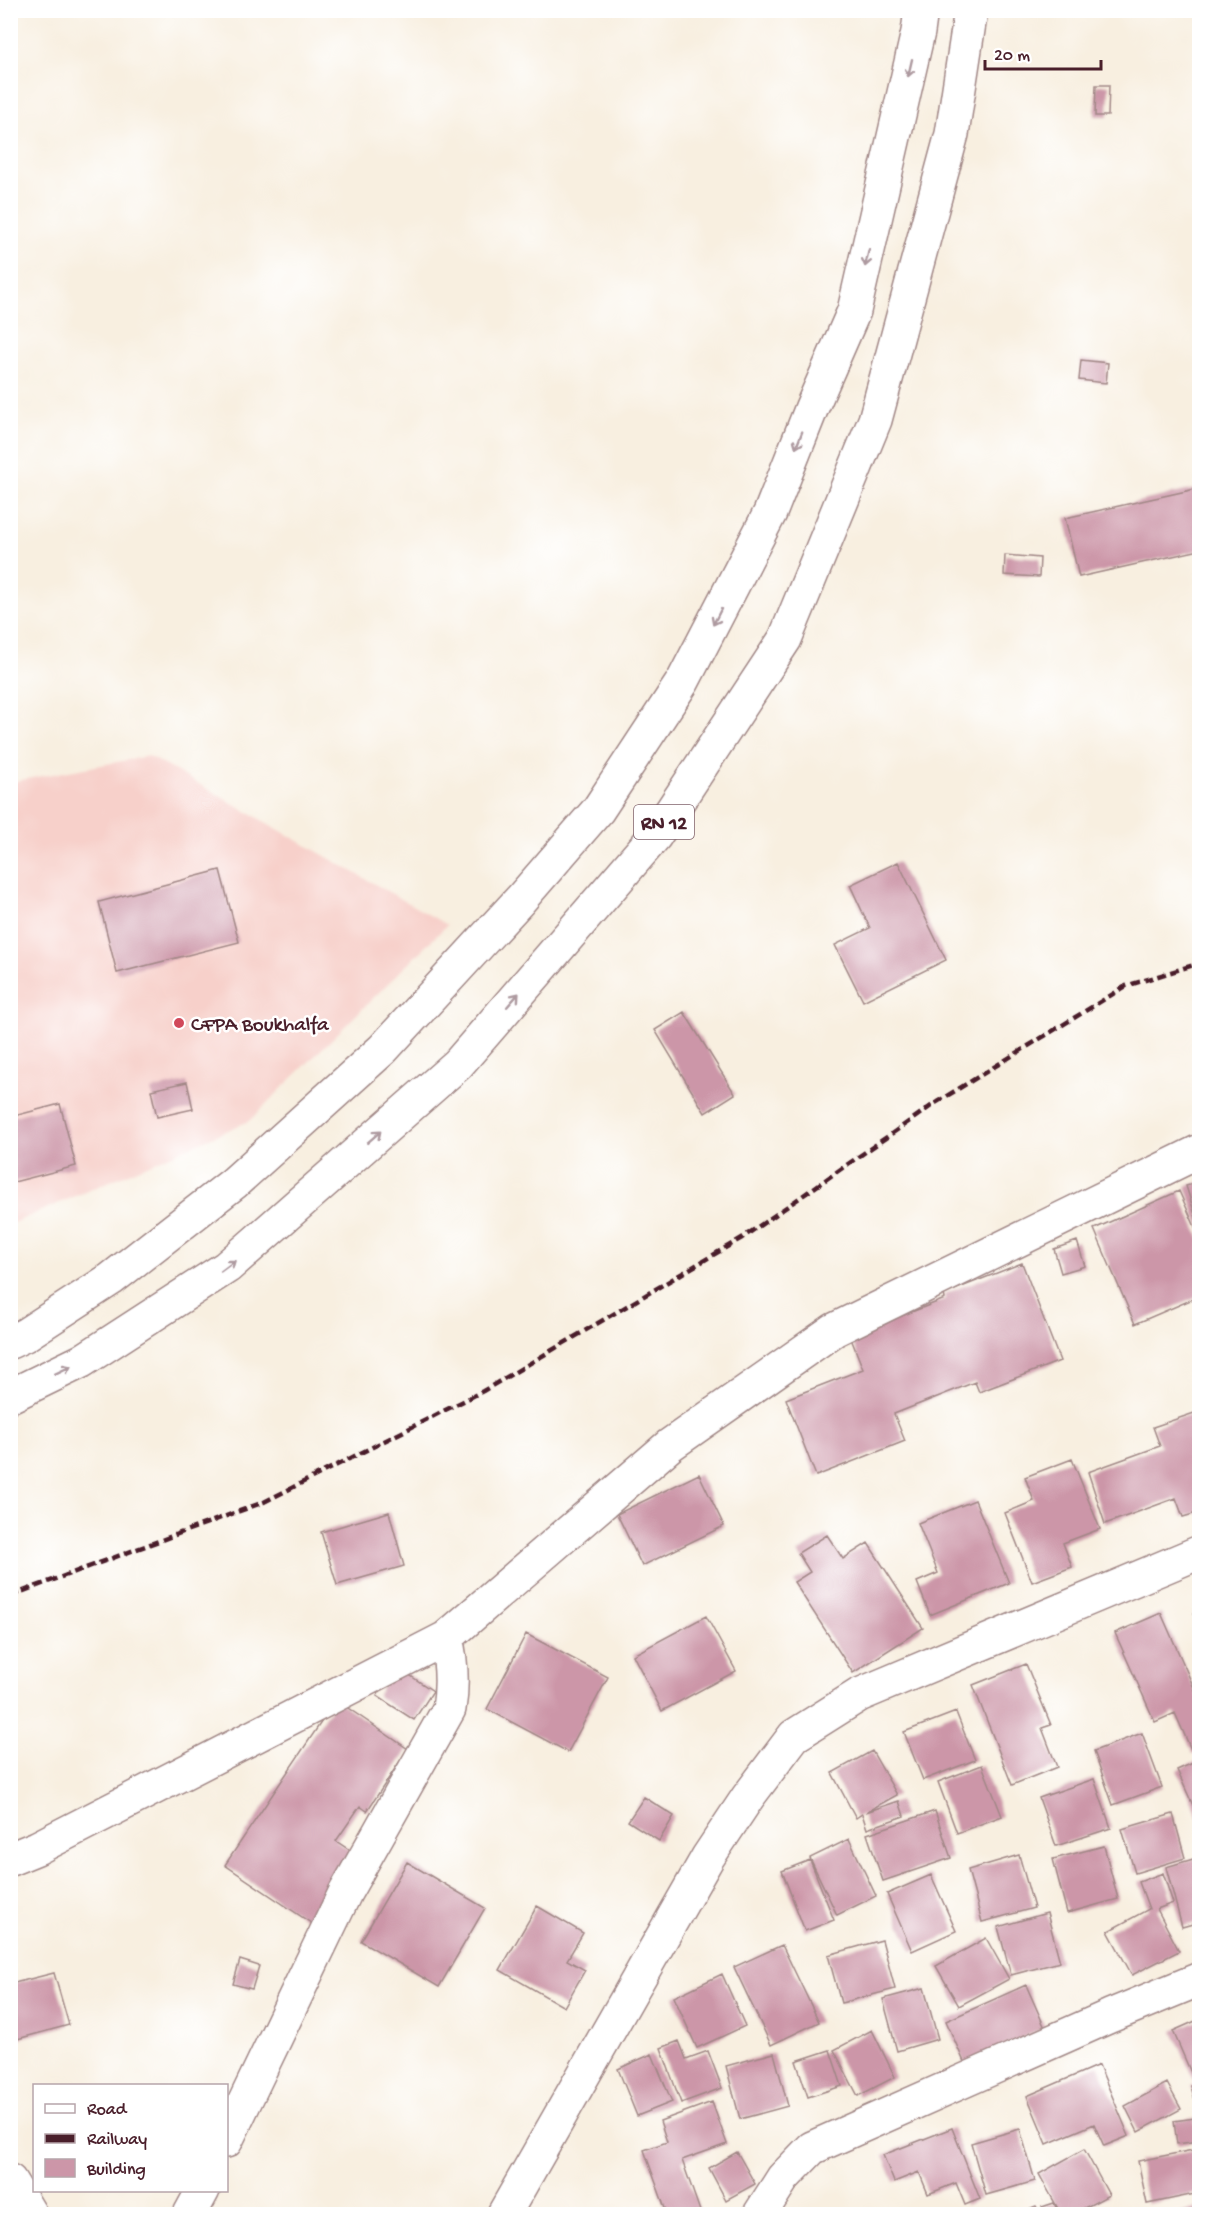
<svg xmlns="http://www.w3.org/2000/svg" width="1210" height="2225" font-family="'Gochi Hand',sans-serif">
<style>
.built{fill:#f7d0ca}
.building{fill:#cc96a8}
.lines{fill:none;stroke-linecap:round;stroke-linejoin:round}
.street-casing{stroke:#a18786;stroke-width:36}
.highway-casing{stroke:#a18786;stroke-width:36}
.street{stroke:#fff;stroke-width:33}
.highway{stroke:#fff;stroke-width:33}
.rail{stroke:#4a1f2b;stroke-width:4.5;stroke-dasharray:9 4.5;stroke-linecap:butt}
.oneway{stroke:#ae9aa0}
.poi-dot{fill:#d1495b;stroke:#fff;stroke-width:2}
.labels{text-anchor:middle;stroke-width:5;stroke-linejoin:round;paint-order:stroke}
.shield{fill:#fff;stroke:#80626b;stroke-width:1.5}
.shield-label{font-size:20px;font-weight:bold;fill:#4a1f2b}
.poi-label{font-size:21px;fill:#4a1f2b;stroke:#fff;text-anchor:start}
</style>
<rect width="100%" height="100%" fill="#fff"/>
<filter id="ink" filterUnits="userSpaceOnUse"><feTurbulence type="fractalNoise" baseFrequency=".0167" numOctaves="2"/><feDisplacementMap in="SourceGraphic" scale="12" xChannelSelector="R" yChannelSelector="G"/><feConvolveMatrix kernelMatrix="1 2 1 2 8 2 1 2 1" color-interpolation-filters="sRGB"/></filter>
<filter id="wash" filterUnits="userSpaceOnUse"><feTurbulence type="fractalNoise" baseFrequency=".008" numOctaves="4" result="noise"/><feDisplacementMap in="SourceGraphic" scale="24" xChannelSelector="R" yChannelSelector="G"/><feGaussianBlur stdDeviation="1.35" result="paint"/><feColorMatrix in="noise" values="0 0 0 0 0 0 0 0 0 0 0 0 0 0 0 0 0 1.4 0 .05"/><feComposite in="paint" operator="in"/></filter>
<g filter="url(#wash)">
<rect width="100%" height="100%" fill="#f8efe0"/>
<path class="built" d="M 149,756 L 447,925 L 249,1121 L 11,1224 L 11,782 Z"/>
<g id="blocks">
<path class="building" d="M 1096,85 L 1109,85 L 1108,116 L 1095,116 Z
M 1081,360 L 1108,363 L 1106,383 L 1079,380 Z
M 1200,488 L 1200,550 L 1079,577 L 1065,518 Z
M 1005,555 L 1040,558 L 1039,577 L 1004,575 Z
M 898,862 L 946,960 L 863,1001 L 835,945 L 870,928 L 850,885 Z
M 220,870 L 239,942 L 117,973 L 99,902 Z
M 684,1012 L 735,1094 L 705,1113 L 655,1030 Z
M 187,1082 L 193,1109 L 157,1117 L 151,1090 Z
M 60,1104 L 76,1166 L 10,1183 L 10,1117 Z
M 1200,1182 L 1200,1227 L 1199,1227 L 1186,1186 Z
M 1179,1191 L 1200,1238 L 1200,1296 L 1135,1324 L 1094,1229 Z
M 1077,1241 L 1085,1266 L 1061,1273 L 1054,1249 Z
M 1022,1263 L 1060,1361 L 979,1392 L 975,1382 L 894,1414 L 905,1441 L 816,1476 L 786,1399 L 863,1369 L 850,1336 L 945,1299 L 944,1294 Z
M 1200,1411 L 1200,1512 L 1183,1517 L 1176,1498 L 1105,1524 L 1088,1472 L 1160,1446 L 1153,1427 Z
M 1072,1459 L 1100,1529 L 1063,1543 L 1072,1567 L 1032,1582 L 1005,1513 L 1034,1501 L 1025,1477 Z
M 699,1474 L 724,1526 L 642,1566 L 617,1514 Z
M 975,1500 L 1009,1583 L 930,1615 L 917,1582 L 938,1573 L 918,1523 Z
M 389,1512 L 404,1566 L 337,1585 L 321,1532 Z
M 827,1535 L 843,1559 L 868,1543 L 923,1628 L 853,1673 L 794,1582 L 810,1572 L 798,1553 Z
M 1200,1611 L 1200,1627 L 1199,1627 L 1194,1614 Z
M 1161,1613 L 1198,1697 L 1200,1696 L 1200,1751 L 1193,1754 L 1175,1713 L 1155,1722 L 1115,1633 Z
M 706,1616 L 736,1671 L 662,1711 L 633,1655 Z
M 526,1634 L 608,1677 L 568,1752 L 487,1709 Z
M 1026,1664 L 1051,1725 L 1042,1728 L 1057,1767 L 1012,1785 L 973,1685 Z
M 396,1666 L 433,1691 L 414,1720 L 377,1696 Z
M 336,1700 L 408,1749 L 367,1811 L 360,1806 L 336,1841 L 363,1859 L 317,1927 L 225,1865 Z
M 956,1712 L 975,1760 L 923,1780 L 904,1732 Z
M 1142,1733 L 1162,1787 L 1113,1805 L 1094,1751 Z
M 872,1751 L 897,1795 L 866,1812 L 899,1801 L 904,1816 L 867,1829 L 862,1814 L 856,1818 L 832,1773 Z
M 1200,1760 L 1200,1821 L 1177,1770 Z
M 982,1765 L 1002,1816 L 957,1833 L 938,1782 Z
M 1094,1779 L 1111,1828 L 1056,1846 L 1039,1798 Z
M 644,1797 L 674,1816 L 659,1841 L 628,1821 Z
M 935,1811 L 951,1858 L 883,1881 L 867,1834 Z
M 1173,1814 L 1185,1858 L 1135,1873 L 1122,1829 Z
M 849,1839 L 876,1896 L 837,1915 L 810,1858 Z
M 1104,1846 L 1118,1899 L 1067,1913 L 1053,1859 Z
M 1019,1855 L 1034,1908 L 982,1922 L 968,1870 Z
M 1200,1857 L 1200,1922 L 1182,1927 L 1166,1867 Z
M 810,1860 L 834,1920 L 805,1931 L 782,1871 Z
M 407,1862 L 485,1908 L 439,1987 L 361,1941 Z
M 1163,1873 L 1173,1903 L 1157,1909 L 1179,1951 L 1132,1975 L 1108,1931 L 1149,1909 L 1139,1882 Z
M 931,1875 L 956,1931 L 912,1951 L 887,1894 Z
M 537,1906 L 583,1933 L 567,1960 L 585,1970 L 564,2007 L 500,1970 Z
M 1047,1913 L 1060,1962 L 1011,1975 L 998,1927 Z
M 986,1938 L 1009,1979 L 959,2006 L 936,1966 Z
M 882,1940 L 895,1989 L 841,2003 L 828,1955 Z
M 782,1945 L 819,2022 L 771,2045 L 734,1967 Z
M 240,1960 L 259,1966 L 252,1989 L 233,1984 Z
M 54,1973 L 69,2025 L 10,2041 L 10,1984 Z
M 722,1974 L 745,2026 L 697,2048 L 674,1997 Z
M 1026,1985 L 1045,2028 L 965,2064 L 946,2021 Z
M 924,1988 L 938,2039 L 897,2051 L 883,1999 Z
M 1200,2019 L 1200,2081 L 1195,2082 L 1173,2031 Z
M 872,2030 L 895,2077 L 858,2096 L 834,2050 Z
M 679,2041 L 686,2059 L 708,2051 L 722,2088 L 681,2103 L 661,2048 Z
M 830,2050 L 842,2086 L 808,2097 L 796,2061 Z
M 774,2053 L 788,2106 L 740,2119 L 726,2066 Z
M 652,2054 L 672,2102 L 637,2116 L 618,2069 Z
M 1099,2065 L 1129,2136 L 1104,2146 L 1094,2124 L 1047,2144 L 1027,2096 Z
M 1167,2083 L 1181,2109 L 1138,2132 L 1125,2106 Z
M 1200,2083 L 1200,2113 L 1199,2114 L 1191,2086 Z
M 712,2102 L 727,2144 L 682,2160 L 701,2214 L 667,2214 L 644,2150 L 667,2142 L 660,2121 Z
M 1195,2118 L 1198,2141 L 1177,2144 L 1174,2121 Z
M 952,2128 L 980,2199 L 965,2205 L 956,2183 L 928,2194 L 919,2172 L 894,2182 L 883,2155 Z
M 1020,2129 L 1035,2181 L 986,2195 L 971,2143 Z
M 1084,2149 L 1109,2195 L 1073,2214 L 1061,2214 L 1039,2174 Z
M 1193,2150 L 1200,2180 L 1200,2193 L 1147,2204 L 1138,2161 Z
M 737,2152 L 755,2184 L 726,2200 L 709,2168 Z
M 1054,2203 L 1059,2214 L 1045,2214 L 1042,2207 Z
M 1036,2207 L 1040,2214 L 1019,2214 Z
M 940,2208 L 943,2214 L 926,2214 Z
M 1198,2208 L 1200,2214 L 1178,2214 Z"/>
</g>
</g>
<g filter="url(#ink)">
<use href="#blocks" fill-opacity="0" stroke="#a18786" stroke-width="1.5"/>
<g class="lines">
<g class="street-casing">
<path id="street" d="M 10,1859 L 37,1848 L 446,1638 L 670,1445 L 834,1330 L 1200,1151
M 226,2141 L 345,1893 L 449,1709 C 453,1684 452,1663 446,1638
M 10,2181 L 30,2214
M 190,2214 L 203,2190
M 504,2214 L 708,1857 L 748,1797 L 794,1736 L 859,1695 L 1200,1552
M 760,2214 L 783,2178 L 812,2148 L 1110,2016 L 1200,1979"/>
</g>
<g class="highway-casing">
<path id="highway" d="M 10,1342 L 25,1335 L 111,1279 L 234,1183 L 383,1049 L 520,900 L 598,810 L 683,681 L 770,513 L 812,407 L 854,311 L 918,32 L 921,10
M 10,1396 L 82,1361 L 227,1267 L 458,1064 L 655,836 L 785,639 L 875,420 L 952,134 L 971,10"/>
</g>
<use href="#street" class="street"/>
<use href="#highway" class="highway"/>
<path class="rail" d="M 10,1596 L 264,1502 L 483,1391 L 742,1238 L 937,1102 L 1126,986 L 1200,963"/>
</g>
<defs><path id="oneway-shaft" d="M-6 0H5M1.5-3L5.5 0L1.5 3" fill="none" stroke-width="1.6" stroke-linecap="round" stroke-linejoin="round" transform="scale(1.5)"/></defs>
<g class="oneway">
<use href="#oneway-shaft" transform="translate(910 68) rotate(103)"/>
<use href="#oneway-shaft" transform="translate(867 258) rotate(103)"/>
<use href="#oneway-shaft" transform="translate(799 440) rotate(111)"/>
<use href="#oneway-shaft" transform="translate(717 617) rotate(117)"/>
<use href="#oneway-shaft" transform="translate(513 1000) rotate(-49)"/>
<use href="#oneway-shaft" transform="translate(374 1137) rotate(-41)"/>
<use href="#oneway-shaft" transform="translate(228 1266) rotate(-37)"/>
<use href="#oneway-shaft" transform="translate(63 1370) rotate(-26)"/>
</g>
</g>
<circle class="poi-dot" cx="179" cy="1023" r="6"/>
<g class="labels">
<rect class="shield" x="634" y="805" width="60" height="34" rx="4.5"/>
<g class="shield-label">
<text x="664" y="829">RN 12</text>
</g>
<g class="poi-label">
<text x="191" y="1030">CFPA Boukhalfa</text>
</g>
</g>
<rect width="1210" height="2225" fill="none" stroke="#fff" stroke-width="36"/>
<rect x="33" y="2084" width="195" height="108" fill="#ffffff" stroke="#b7a5aa" stroke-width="1.5"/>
<rect x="45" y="2104" width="30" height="9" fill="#ffffff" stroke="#b7a5aa" stroke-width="1.5"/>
<text x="87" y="2114" font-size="18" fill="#4a1f2b">Road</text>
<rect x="45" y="2134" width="30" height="9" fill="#4a1f2b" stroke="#b7a5aa" stroke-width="1.5"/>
<text x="87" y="2144" font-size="18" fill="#4a1f2b">Railway</text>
<rect x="45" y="2159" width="30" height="18" fill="#cc96a8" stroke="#b7a5aa" stroke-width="1.5"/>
<text x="87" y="2174" font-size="18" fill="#4a1f2b">Building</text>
<path d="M985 60v9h116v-9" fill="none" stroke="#4a1f2b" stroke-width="3"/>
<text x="994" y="60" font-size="18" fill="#4a1f2b" stroke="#ffffff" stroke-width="4.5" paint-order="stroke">20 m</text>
</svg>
